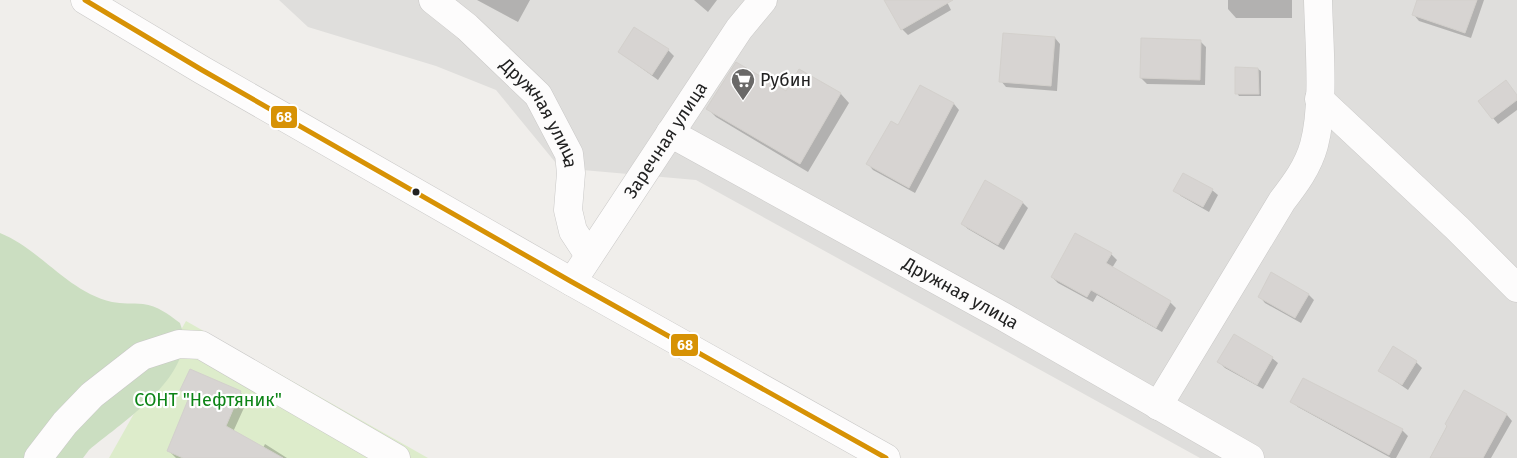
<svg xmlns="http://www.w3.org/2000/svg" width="1517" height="458" font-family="'Fira Sans',sans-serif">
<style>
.residential{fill:#dfdedc}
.grass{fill:#ddeccb}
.forest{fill:#cbdec1}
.shadow{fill:#0003}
.building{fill:#d7d4d2;stroke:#d3d0cc}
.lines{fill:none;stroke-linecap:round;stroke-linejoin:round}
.minor-casing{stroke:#c9c8c7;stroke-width:29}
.tertiary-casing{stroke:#c9c8c7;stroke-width:29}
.minor{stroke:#fdfcfc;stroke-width:28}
.tertiary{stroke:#fdfcfc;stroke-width:28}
.bus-1-casing{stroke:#fff;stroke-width:9}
.bus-1{stroke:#d79205;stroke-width:5}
.bus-dot{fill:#222;stroke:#fff;stroke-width:2}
.labels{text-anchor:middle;stroke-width:4.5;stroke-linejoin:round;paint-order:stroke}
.poi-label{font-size:18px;fill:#222;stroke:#fff;text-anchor:start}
.street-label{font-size:18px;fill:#222;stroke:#fff}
.park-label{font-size:18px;fill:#0c8416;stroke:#fff}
.line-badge{stroke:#fff;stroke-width:2}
.badge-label{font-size:14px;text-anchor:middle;font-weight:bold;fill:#fff}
</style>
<rect width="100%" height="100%" fill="#f0eeeb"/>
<path class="residential" d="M 279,0 L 1517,0 L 1517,458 L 1200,458 L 696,180 L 560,168 L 496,90 L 436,66 L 308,27 Z"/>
<path class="grass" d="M 186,321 L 428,458 L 109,458 Z"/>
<path class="forest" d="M 0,233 C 40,249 68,292 112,302 C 122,304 132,303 143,304 C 158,306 168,314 180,323 C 181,327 184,333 184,338 C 184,383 120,424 89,450 L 83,458 L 0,458 Z"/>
<path class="shadow" d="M 477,0 L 530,0 L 518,22 Z
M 694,0 L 717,0 L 708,12 Z
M 885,0 L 946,0 L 951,10 L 908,35 L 902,29 Z
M 1228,0 L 1292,0 L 1292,18 L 1236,18 L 1228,9 Z
M 1419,0 L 1484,0 L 1471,38 L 1419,21 L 1414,15 Z
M 1055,38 L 1060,44 L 1057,91 L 1006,87 L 1001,81 Z
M 1200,41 L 1206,47 L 1205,85 L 1147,84 L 1141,78 Z
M 668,50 L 674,56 L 658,80 L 619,52 Z
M 1258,69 L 1261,71 L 1261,96 L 1239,96 L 1237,93 Z
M 800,70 L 841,94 L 849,103 L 808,172 L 716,117 L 708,109 L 786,93 Z
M 921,86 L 954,104 L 959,110 L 915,193 L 873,170 L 868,164 L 899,127 Z
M 1517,95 L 1517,110 L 1498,124 L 1493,118 Z
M 1175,190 L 1212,190 L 1218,195 L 1209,212 L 1181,196 Z
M 1023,203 L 1028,208 L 1004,250 L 968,229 L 962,224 Z
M 1111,254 L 1117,260 L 1112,268 L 1170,302 L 1176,308 L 1162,332 L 1097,295 L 1093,302 L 1058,283 L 1052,277 Z
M 1309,295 L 1314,300 L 1301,323 L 1265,303 L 1260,297 Z
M 1272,358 L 1278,363 L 1263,389 L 1225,368 L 1219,362 Z
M 1416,362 L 1422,368 L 1408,390 L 1379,370 Z
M 182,390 L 240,392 L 248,399 L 233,432 L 263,448 L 265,444 L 287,458 L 176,458 L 169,451 L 190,398 Z
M 1465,392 L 1507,415 L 1512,421 L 1491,458 L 1430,458 Z
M 1292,402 L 1402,430 L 1408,436 L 1396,458 L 1391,458 L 1298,407 Z"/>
<path class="building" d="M 884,0 L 953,0 L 901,30 Z
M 1417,0 L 1477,0 L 1465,33 L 1412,15 Z
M 634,27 L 669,49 L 652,75 L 618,52 Z
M 1003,33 L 1055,37 L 1051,86 L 999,82 Z
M 1141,38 L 1201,40 L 1200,80 L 1140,78 Z
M 736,62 L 786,91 L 799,69 L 841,93 L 800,164 L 706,109 Z
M 1235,67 L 1258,68 L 1259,94 L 1235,94 Z
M 1506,80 L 1517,95 L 1517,100 L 1492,119 L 1478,101 Z
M 920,85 L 954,103 L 909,188 L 866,164 L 891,121 L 898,125 Z
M 1183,173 L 1213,189 L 1203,207 L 1173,191 Z
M 985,180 L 1023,202 L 998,245 L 961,224 Z
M 1075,233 L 1112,253 L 1106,263 L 1171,301 L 1156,328 L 1091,290 L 1087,297 L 1051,277 Z
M 1271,272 L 1309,294 L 1295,318 L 1258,297 Z
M 1234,334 L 1273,357 L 1257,385 L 1217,362 Z
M 1393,346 L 1417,361 L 1402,385 L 1378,371 Z
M 190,369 L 241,391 L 226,426 L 283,458 L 183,458 L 167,451 L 190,395 L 180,390 Z
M 1303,378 L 1403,429 L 1389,455 L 1290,402 Z
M 1464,390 L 1507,414 L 1483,458 L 1430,458 L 1447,426 L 1445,424 Z"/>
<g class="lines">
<g class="minor-casing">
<g id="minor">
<path id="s1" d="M 433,0 L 467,27 L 538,95 L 569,154 L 571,173 L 568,210 L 573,231 L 588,254"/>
<path d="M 1319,99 L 1457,228 L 1517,288"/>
<path id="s2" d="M 670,133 L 1004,317 L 1250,458"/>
<path id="s3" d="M 572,282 L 739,29 L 763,0"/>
<path d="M 1158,406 L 1282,201 C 1295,184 1308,167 1314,145 C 1325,104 1319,44 1318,0"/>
<path d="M 38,458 L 65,423 L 92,395 L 142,356 L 179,344 L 201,345 L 396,458"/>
</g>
</g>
<g class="tertiary-casing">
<path id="tertiary" d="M 85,0 L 202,70 L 572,282 L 886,458"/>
</g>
<use href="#minor" class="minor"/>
<use href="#tertiary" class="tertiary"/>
<g class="bus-1-casing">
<path id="bus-1" d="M 85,0 L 202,70 L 572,282 L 886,458"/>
</g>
<use href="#bus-1" class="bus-1"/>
</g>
<defs>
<g id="supermarket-pin" transform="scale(1.25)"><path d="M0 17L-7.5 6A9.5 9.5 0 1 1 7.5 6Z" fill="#6a6968" stroke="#fff"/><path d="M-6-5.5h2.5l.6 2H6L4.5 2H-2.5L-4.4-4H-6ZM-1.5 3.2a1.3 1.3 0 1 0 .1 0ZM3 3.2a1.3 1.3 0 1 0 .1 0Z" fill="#fff"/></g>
</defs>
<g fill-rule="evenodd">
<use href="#supermarket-pin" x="743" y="80"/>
</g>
<circle class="bus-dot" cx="416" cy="192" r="4.5"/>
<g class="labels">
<g class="poi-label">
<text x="760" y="86">Рубин</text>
</g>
<g class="street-label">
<text dy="6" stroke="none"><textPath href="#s1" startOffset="158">Дружная улица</textPath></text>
<text dy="6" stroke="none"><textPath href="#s3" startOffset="170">Заречная улица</textPath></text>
<text dy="6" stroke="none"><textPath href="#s2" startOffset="332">Дружная улица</textPath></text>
</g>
<g class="park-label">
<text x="208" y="406">СОНТ "Нефтяник"</text>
</g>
</g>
<g class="line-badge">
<rect x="270" y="105" width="28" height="24" rx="5" fill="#d79205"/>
<rect x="670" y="333" width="29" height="24" rx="5" fill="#d79205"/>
</g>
<g class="badge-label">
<text x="284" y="122">68</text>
<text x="685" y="350">68</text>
</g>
</svg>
